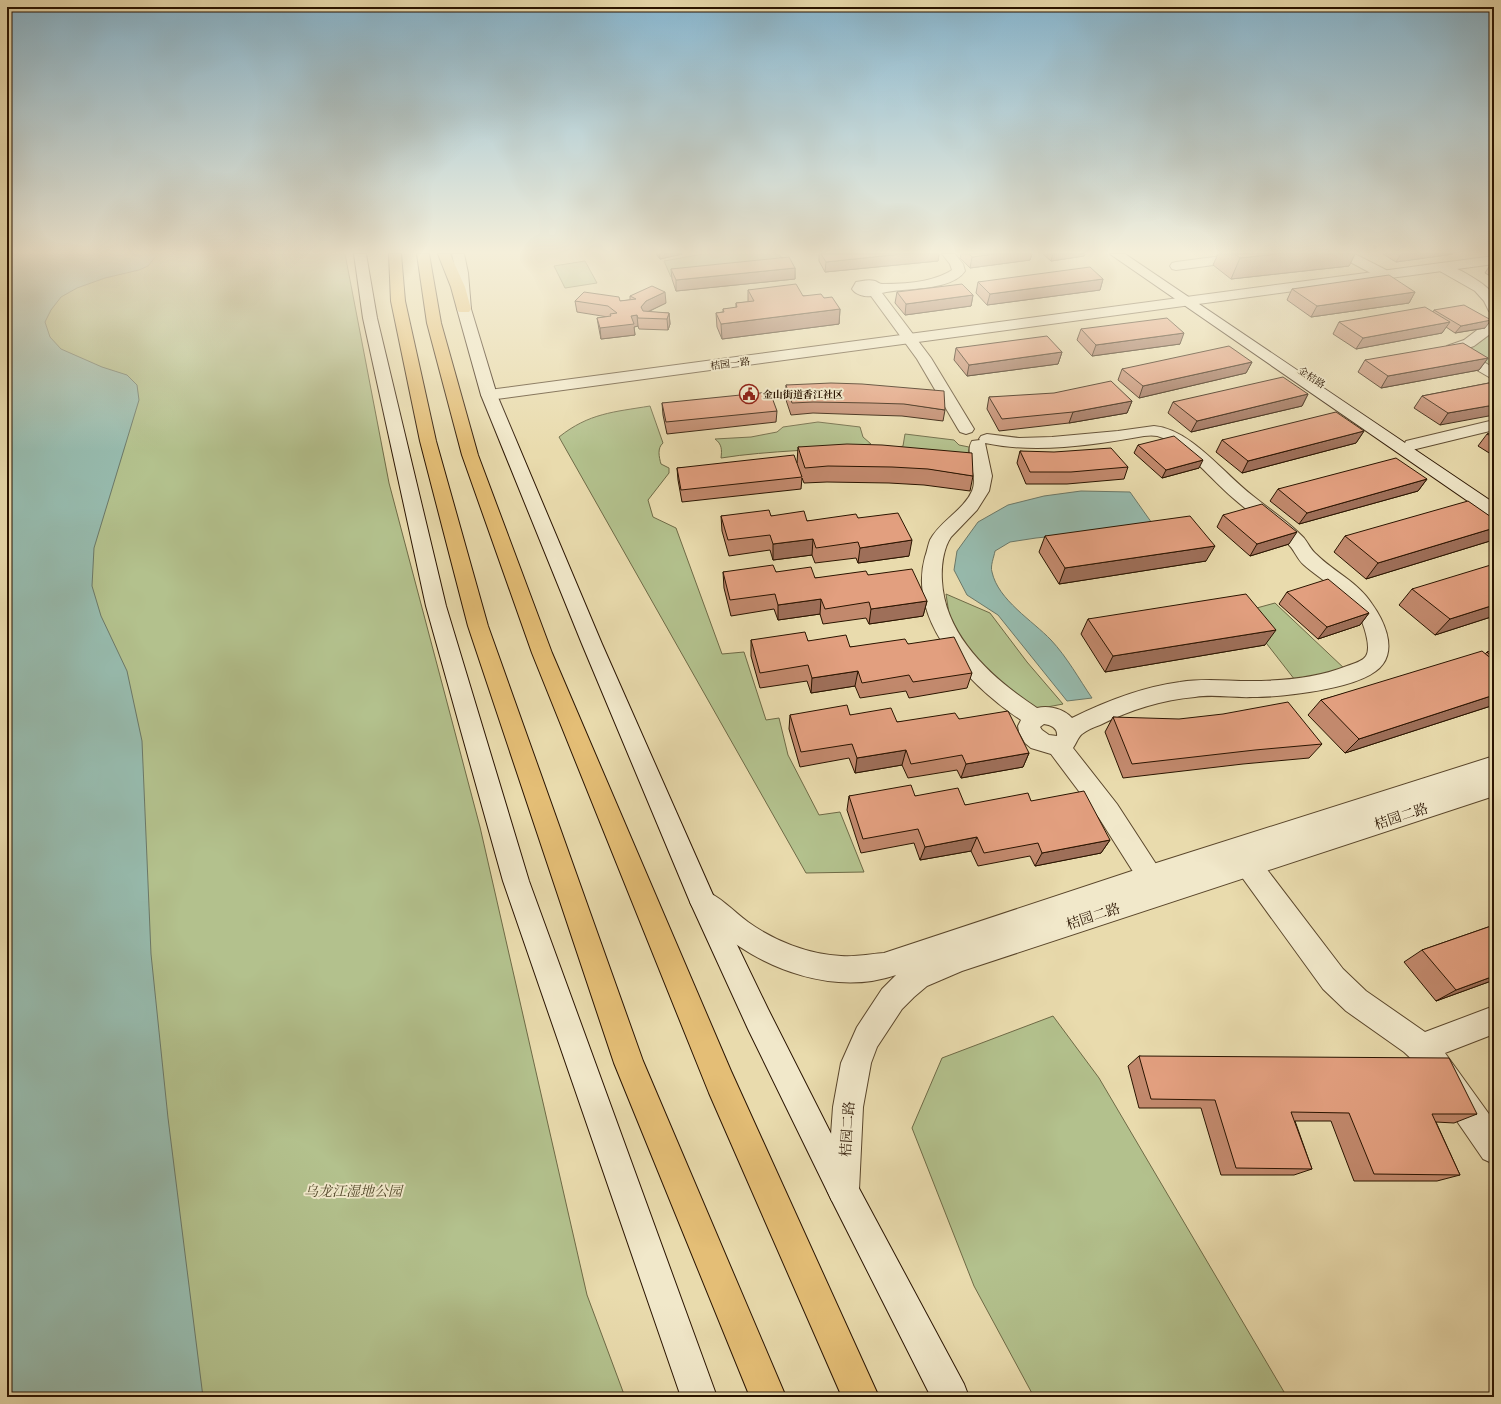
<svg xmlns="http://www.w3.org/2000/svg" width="1501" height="1404" font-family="Vollkorn,'Noto Serif SC',serif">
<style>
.green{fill:#b3c18d;stroke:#6e6a46}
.water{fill:#97bbae;stroke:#6b7868}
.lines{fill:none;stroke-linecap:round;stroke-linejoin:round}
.minor-casing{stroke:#5a462b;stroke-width:2}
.tertiary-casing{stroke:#5a462b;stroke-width:2}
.secondary-casing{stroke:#2a1400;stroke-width:2}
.trunk-casing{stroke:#2a1400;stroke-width:2}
.minor{fill:#f1e8ca;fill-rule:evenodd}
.tertiary{fill:#f1e8ca;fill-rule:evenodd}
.secondary{fill:#f1e8ca;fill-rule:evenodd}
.trunk{fill:#e4be76;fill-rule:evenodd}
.wall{fill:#c2896d;stroke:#2a1400}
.shaded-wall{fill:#9e6f59;stroke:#2a1400}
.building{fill:#e29f7f;stroke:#2a1400}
.labels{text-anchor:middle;stroke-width:4;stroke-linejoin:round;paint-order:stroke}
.far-street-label{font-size:10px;fill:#2a1400;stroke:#f1e8ca}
.far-poi-label{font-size:10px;font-weight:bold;fill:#2a1400;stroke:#f1e8ca;text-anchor:start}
.near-street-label{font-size:14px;fill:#2a1400;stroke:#f1e8ca}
.near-park-label{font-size:14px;font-style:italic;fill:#53482a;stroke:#f1e8ca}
</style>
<rect width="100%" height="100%" fill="#e9dbad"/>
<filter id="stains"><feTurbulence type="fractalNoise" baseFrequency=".005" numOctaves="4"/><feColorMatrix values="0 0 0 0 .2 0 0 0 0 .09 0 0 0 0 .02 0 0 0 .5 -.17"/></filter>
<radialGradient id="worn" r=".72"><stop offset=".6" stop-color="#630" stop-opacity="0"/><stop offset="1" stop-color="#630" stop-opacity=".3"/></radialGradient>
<path class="green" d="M 148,254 L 345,254 L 389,483 L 480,827 L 587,1295 L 625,1397 L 166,1397 L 7,647 L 36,333 L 57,293 Z
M 703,254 L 779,254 L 784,261 L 671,277 L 664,261 Z
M 585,261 L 597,283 L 565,288 L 554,266 Z
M 1494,332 L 1494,369 L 1493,370 L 1467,348 L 1476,345 Z
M 650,406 L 663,443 C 657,448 659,457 661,464 L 669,468 L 669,473 L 648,500 L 653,517 L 676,528 L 722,654 L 744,652 L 766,720 L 779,718 L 788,755 L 819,815 L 840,812 L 864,872 L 806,873 L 559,437 C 589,413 614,412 650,406 Z
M 818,422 L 860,427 L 863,437 L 871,444 C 821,451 771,450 721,458 C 722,450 722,444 715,439 L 751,437 L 777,432 L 783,427 Z
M 905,434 L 954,440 L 959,445 L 969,447 L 967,464 L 893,449 L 903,446 Z
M 946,594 L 990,613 L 1027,662 L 1063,704 L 1037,709 L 1006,693 L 984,669 L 961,638 L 949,614 Z
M 1275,603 L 1346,670 L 1295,680 L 1242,612 Z
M 1053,1016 L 1099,1078 L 1287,1397 L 1034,1397 L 974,1286 L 912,1128 L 942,1058 Z"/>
<path class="water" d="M 7,254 L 158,254 L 148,266 L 139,270 L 105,278 L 77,288 L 61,297 L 51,310 L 45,322 L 50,337 L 61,349 L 102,367 L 127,375 L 137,385 L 139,400 L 94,548 L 92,586 L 101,616 L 127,671 L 142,741 L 151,954 L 168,1118 L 203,1397 L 7,1397 Z
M 1081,491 L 1130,492 L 1154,526 L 1036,538 L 1010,542 L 995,551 C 994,557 990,566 992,572 C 998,600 1033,621 1051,640 C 1067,657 1079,679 1092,698 L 1067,701 L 998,615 L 967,595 L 954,570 L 957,551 L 978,522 L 1008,505 L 1044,496 Z"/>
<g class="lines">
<g class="minor-casing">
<path id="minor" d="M 942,254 L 955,254 L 963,264 L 965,271 C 951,292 904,287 882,293 L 931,358 L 974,429 L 972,432 L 966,434 L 960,432 L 958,429 L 917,359 L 871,296 C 865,297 856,295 852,289 L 856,282 C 862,281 869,279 875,281 C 878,282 879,284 883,284 C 905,284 934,282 952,270 L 950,264 Z
M 1237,254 L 1272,254 L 1270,257 L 1266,258 L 1176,270 L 1172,269 L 1170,266 L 1172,263 L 1176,262 Z
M 1339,254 L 1355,254 L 1390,272 L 1391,275 L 1390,278 L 1380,278 L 1341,257 Z
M 1443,263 C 1454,266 1490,285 1494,296 C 1495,300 1494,307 1494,312 L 1489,311 L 1484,301 L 1475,291 L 1438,270 L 1437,267 L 1438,264 Z
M 1494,320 L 1494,331 L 1474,346 L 1463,350 L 1494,368 L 1494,379 L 1489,377 L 1451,355 L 1445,349 L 1447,346 L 1464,340 L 1489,321 Z
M 1494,420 L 1494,430 L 1412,450 L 1406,449 L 1404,445 L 1406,441 Z
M 1154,426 C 1191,429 1225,475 1253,496 C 1270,510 1289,522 1304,538 C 1308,543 1311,550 1316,554 C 1334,572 1358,582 1372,604 C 1383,619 1396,646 1383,664 C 1366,689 1282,697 1253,697 C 1234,698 1214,694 1195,697 C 1161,700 1130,710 1100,725 C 1094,727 1087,730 1082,734 C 1078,737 1076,744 1073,748 L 1117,804 L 1169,884 L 1173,892 L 1169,900 L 1160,904 L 1151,900 L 1099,818 L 1051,754 L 1031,748 L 1025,743 L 1019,732 L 1018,726 L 1021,720 C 972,687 907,623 925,557 C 927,552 928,545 930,540 C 940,521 964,510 972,491 C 979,475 964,453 972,441 L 980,440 L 979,439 L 981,436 L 987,434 L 1019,438 L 1052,437 L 1118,431 ZM 1144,436 C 1151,435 1157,435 1163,438 C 1190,452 1210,478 1233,498 C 1251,514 1271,527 1289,545 C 1295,551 1297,559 1304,565 C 1322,581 1345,592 1358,613 C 1363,622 1372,647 1366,656 C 1363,661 1353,664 1347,666 C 1317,678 1282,681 1250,681 C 1226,681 1204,678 1180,682 C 1143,687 1106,701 1072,718 C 1064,709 1049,705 1037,708 C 993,679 945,637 942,581 C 941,567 943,549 951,537 L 977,510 L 989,491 L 992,476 L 985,443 C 1036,454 1093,445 1144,436 ZM 1044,724 C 1051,725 1058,728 1057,736 L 1049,735 L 1042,730 L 1040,727 Z
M 1237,839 L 1246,842 L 1343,969 L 1366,991 L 1425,1032 L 1494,1006 L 1494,1034 L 1445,1053 L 1494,1121 L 1494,1164 L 1483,1159 L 1419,1066 L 1404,1052 L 1346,1011 L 1323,989 L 1228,858 L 1224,850 L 1228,842 Z"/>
</g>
<g class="tertiary-casing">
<path id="tertiary" d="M 1494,256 L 1494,264 L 489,400 L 484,398 L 481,395 L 484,392 L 489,390 Z
M 1494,756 L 1494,776 L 1465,785 L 1494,776 L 1494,796 L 962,971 L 927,986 L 914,997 L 902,1009 L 877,1047 L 871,1063 L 863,1107 L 859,1190 L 854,1201 L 843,1206 L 832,1201 L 827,1190 L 833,1107 L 841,1063 L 857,1027 L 882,989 L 896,975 C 835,996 765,970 717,930 C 707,922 695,914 690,902 L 694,893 L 703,890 C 720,896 733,911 748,922 C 774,941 808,954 841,956 C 856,957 870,954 884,953 L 1150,865 Z"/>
</g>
<g class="secondary-casing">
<path id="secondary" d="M 354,254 L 366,254 L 377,318 L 446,606 L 529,881 L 717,1397 L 681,1397 L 503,881 L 426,606 L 363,318 Z
M 452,254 L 464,254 L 468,273 L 471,309 L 497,395 L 602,644 L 713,895 L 768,1009 L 854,1179 L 964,1384 L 969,1397 L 931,1397 L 832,1201 L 748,1029 L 690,902 L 582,644 L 481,395 L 457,309 L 456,273 Z
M 1110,254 L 1125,254 L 1494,503 L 1494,517 L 1488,515 Z"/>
</g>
<g class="trunk-casing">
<path id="trunk" d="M 389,254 L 401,254 L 405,301 L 436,441 L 488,626 L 643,1061 L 786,1397 L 750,1397 L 614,1063 L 468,626 L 420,441 L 391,301 Z
M 417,254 L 429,254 L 441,323 L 478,455 L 552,653 L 731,1071 L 879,1397 L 842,1397 L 709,1093 L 532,653 L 462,455 L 427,323 Z
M 438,254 L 450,254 L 465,287 L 471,309 L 469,312 L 459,312 L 457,309 L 451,287 Z"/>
</g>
<use href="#minor" class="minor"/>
<use href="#tertiary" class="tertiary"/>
<use href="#secondary" class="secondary"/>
<use href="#trunk" class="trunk"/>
</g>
<path class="wall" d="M 656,254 L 682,254 L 660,259 Z
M 819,254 L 939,254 L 938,261 L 825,272 L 819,261 Z
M 961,254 L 1032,254 L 1030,260 L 970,268 L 960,258 Z
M 1043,254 L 1085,254 L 1084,256 L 1051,261 Z
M 1218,254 L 1355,254 L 1349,266 L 1231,279 L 1213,265 Z
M 1383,254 L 1453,254 L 1396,262 Z
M 1492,262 L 1494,262 L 1494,278 L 1485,273 Z
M 795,268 L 795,279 L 676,291 L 672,279 L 671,269 Z
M 1103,279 L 1100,290 L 987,305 L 976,293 L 978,282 Z
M 1292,289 L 1415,292 L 1409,303 L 1311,317 L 1287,300 Z
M 748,290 L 824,298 L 840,309 L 839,324 L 722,339 L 717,327 L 716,313 L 723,312 L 723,309 L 736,308 L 736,303 L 748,302 Z
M 897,292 L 973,295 L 971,306 L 905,315 L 895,303 Z
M 630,296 L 666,303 L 648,312 L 669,313 L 670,324 L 668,330 L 639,329 L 638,326 L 634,327 L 635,335 L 601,339 L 599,329 L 597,318 L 608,317 L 577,312 L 575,301 L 620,301 L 630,300 Z
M 1434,310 L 1485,328 L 1455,333 L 1446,327 L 1442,333 L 1356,349 L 1333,334 L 1339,322 L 1433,312 Z
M 1081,329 L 1180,344 L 1092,356 L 1077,340 Z
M 956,348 L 1062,352 L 1058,364 L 967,376 L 954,360 Z
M 1488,358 L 1479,370 L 1381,388 L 1358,372 L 1365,360 Z
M 1252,362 L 1246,373 L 1139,398 L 1118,380 L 1122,369 Z
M 1494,382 L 1440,425 L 1414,408 L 1422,396 Z
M 786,385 L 945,410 L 943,421 L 902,416 L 870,415 L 813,413 L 791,415 L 785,397 Z
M 1308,394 L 1302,406 L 1191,432 L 1168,413 L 1173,402 Z
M 989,397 L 1132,401 L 1127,413 L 1069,423 L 999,431 L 987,409 Z
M 662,403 L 777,411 L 776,422 L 667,434 L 663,415 Z
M 1364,431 L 1356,443 L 1242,473 L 1216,452 L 1222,440 Z
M 1494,432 L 1494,456 L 1478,446 L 1487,434 Z
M 1138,445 L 1199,468 L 1162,478 L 1134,453 Z
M 798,447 L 973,476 L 970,491 L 924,485 L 889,483 L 827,482 L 804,483 L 802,478 L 801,489 L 682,502 L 678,480 L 677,468 L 797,463 Z
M 1020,451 L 1128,467 L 1124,479 L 1067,484 L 1026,484 L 1017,463 Z
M 1427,479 L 1418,491 L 1299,524 L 1270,501 L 1278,489 Z
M 1223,515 L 1289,544 L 1250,556 L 1217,527 Z
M 721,516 L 771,516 L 807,521 L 858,518 L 909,556 L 858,563 L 856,558 L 815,563 L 812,555 L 773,560 L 770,550 L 729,556 L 722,531 Z
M 1494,519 L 1494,536 L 1490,541 L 1366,579 L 1334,552 L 1345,536 Z
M 1045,536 L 1206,561 L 1059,584 L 1039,552 Z
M 723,572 L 776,572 L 815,578 L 868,575 L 927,601 L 923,616 L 869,624 L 866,618 L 823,624 L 820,614 L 778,620 L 774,609 L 731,616 L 724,588 Z
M 1412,589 L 1494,616 L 1435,635 L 1399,605 Z
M 1287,592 L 1369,613 L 1360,625 L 1318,639 L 1279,604 Z
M 1088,619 L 1265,645 L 1105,672 L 1081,634 Z
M 751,640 L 808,641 L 850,647 L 908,644 L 972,673 L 967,688 L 909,698 L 906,691 L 860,698 L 855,686 L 811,693 L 807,681 L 760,688 L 751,656 Z
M 1494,650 L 1494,705 L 1345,753 L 1308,715 L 1321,700 L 1485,654 L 1487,652 Z
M 790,715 L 850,715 L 897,722 L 959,719 L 1029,753 L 1023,767 L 961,778 L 957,770 L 908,778 L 902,765 L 855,773 L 849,758 L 800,767 L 789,729 Z
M 1113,717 L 1322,744 L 1309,758 L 1243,764 L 1123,778 L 1105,732 Z
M 849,796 L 915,796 L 965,805 L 1031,801 L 1110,840 L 1101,853 L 1035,866 L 1030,856 L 978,866 L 971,851 L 920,860 L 914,843 L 861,853 L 847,810 Z
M 1494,925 L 1494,980 L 1436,1001 L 1404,962 L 1422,950 Z
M 1139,1056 L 1477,1114 L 1454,1123 L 1436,1122 L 1460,1175 L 1437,1181 L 1354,1181 L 1331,1121 L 1295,1121 L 1312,1169 L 1294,1175 L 1221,1175 L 1201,1108 L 1139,1108 L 1128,1066 Z"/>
<path class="shaded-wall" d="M 659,254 L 682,254 L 660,259 Z
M 901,254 L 939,254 L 938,261 L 825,272 L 826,262 Z
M 994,254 L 1032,254 L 1030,260 L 970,268 L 972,257 Z
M 1053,254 L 1085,254 L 1084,256 L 1051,261 Z
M 1276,254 L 1355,254 L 1349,266 L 1231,279 L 1240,258 Z
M 1401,254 L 1453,254 L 1396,262 Z
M 795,268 L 795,279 L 676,291 L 676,280 Z
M 1103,279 L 1100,290 L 987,305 L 990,294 Z
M 665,292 L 666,303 L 647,312 L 643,318 L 641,307 L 646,301 Z
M 1415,292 L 1409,303 L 1311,317 L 1317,306 Z
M 973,295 L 971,306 L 905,315 L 906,304 Z
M 840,309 L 839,324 L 722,339 L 721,324 Z
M 669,313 L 670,324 L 668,330 L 667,319 Z
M 637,315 L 638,326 L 634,327 L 635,335 L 601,339 L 600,328 L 631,316 Z
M 1491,320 L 1485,328 L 1455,333 L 1461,326 Z
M 1450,322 L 1442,333 L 1356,349 L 1363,338 Z
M 1184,333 L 1180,344 L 1092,356 L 1096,345 Z
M 1062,352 L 1058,364 L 967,376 L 969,365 Z
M 1488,358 L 1479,370 L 1381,388 L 1388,376 Z
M 1252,362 L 1246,373 L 1139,398 L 1143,386 Z
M 1308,394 L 1302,406 L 1191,432 L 1197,421 Z
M 1132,401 L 1127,413 L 1069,423 L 1073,412 Z
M 1494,405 L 1494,415 L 1440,425 L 1448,413 Z
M 1364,431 L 1356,443 L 1242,473 L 1248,461 Z
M 1203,460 L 1199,468 L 1162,478 L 1166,470 Z
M 1427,479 L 1418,491 L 1299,524 L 1307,513 Z
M 1494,528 L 1494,536 L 1490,541 L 1366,579 L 1378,563 Z
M 1297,532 L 1289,544 L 1250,556 L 1257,544 Z
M 813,539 L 812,555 L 773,560 L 773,544 Z
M 912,540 L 909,556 L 858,563 L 860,548 Z
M 1215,546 L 1206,561 L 1059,584 L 1065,568 Z
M 821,599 L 820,614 L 778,620 L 778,605 Z
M 927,601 L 923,616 L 869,624 L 871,609 Z
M 1494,605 L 1494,616 L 1435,635 L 1450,619 Z
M 1369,613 L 1360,625 L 1318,639 L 1327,627 Z
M 1276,630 L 1265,645 L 1105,672 L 1113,656 Z
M 858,671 L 855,686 L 811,693 L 812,678 Z
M 1494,695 L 1494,705 L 1345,753 L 1359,739 Z
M 906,750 L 902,765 L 855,773 L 857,758 Z
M 1029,753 L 1023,767 L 961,778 L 966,764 Z
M 977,837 L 971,851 L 920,860 L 925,847 Z
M 1110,840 L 1101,853 L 1035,866 L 1042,853 Z
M 1494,976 L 1494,980 L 1436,1001 L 1456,990 Z"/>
<path class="building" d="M 821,254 L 901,254 L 826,262 Z
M 969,254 L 994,254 L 972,257 Z
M 1235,254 L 1276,254 L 1240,258 Z
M 789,257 L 795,268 L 676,280 L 671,269 Z
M 1090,267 L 1103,279 L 990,294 L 978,282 Z
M 1389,275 L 1415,292 L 1317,306 L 1292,289 Z
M 796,284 L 803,296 L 821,294 L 824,298 L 832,297 L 840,309 L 721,324 L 716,313 L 724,312 L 723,309 L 737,307 L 736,303 L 754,301 L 748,290 Z
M 962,284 L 973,295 L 906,304 L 897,292 Z
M 652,286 L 665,292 L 646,301 L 641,307 L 643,311 L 669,313 L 667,319 L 638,318 L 637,315 L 631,316 L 634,324 L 600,328 L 597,318 L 611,316 L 610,314 L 617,313 L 608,306 L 575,301 L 584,292 L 619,297 L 620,301 L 636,299 L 630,296 Z
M 1464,305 L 1491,320 L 1461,326 L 1434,310 Z
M 1425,307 L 1450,322 L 1363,338 L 1339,322 Z
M 1167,318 L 1184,333 L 1096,345 L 1081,329 Z
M 1047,336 L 1062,352 L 969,365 L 956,348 Z
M 1463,343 L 1488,358 L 1388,376 L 1365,360 Z
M 1229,346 L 1252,362 L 1143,386 L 1122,369 Z
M 1283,377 L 1308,394 L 1197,421 L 1173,402 Z
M 1111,381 L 1132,401 L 1073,412 L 1002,419 L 989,397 L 1054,393 Z
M 1494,382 L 1494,405 L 1448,413 L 1422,396 Z
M 831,383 L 862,384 L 944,391 L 945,410 L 904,404 L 871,403 L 813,402 L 792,403 L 786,385 Z
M 770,392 L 777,411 L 666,422 L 662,403 Z
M 1336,412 L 1364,431 L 1248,461 L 1222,440 Z
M 1494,432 L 1494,438 L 1487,434 Z
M 1174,436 L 1203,460 L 1166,470 L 1138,445 Z
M 847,444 L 882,445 L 972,453 L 973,476 L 928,469 L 892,467 L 828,466 L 805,468 L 798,447 Z
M 1111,448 L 1128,467 L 1071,472 L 1030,472 L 1020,451 L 1054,452 Z
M 794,455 L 802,477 L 681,490 L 677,468 Z
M 1396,458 L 1427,479 L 1307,513 L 1278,489 Z
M 1468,501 L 1494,519 L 1494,528 L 1378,563 L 1345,536 Z
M 1262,504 L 1297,532 L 1257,544 L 1223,515 Z
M 769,510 L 771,516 L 804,511 L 807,521 L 856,514 L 858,518 L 898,513 L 912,540 L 860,548 L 858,542 L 816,548 L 813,539 L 773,544 L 770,535 L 728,540 L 721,516 Z
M 1190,516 L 1215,546 L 1065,568 L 1045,536 Z
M 1494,564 L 1494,605 L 1450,619 L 1412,589 Z
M 773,565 L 776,572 L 811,567 L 815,578 L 866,571 L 868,575 L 912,569 L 927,601 L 871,609 L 869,602 L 825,609 L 821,599 L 778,605 L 775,594 L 730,600 L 723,572 Z
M 1328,579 L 1369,613 L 1327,627 L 1287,592 Z
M 1246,594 L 1276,630 L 1113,656 L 1088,619 Z
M 805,632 L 808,641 L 846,635 L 850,647 L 905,639 L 908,644 L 954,637 L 972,673 L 913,682 L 909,675 L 862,683 L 858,671 L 812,678 L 808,665 L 760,673 L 751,640 Z
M 1494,650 L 1494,659 L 1487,652 Z
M 1482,651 L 1494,661 L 1494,695 L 1359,739 L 1321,700 Z
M 1288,702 L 1322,744 L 1255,750 L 1132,764 L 1113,717 L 1179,719 L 1223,714 Z
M 847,705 L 850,715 L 891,708 L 897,722 L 955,713 L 959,719 L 1008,711 L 1029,753 L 966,764 L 962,755 L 911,764 L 906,750 L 857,758 L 852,744 L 801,752 L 790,715 Z
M 911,785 L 915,796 L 958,788 L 965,805 L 1028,793 L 1031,801 L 1084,791 L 1110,840 L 1042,853 L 1038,843 L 984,853 L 977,837 L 925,847 L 918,829 L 863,839 L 849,796 Z
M 1494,925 L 1494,976 L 1456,990 L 1422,950 Z
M 1139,1056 L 1449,1058 L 1477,1114 L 1432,1114 L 1460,1175 L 1374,1174 L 1349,1113 L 1291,1112 L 1312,1169 L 1236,1168 L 1215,1100 L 1151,1099 Z"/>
<linearGradient id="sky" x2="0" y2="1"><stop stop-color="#87b7d1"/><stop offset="0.56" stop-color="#f5efda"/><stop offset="1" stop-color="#f5efda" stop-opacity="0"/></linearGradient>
<rect width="1501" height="451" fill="url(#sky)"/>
<defs>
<g id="civic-ring" transform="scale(1)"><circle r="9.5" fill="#f1e8ca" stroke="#8f2418" stroke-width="1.5"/><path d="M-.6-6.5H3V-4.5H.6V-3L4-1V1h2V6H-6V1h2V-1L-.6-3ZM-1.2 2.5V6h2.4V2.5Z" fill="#8f2418"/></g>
</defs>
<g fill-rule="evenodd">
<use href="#civic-ring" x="749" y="394"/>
</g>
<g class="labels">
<g class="far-street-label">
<text transform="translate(730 363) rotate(-7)" y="4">桔园一路</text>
<text transform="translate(1312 377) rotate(34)" y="4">金桔路</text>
</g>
<g class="far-poi-label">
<text x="763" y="398">金山街道香江社区</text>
</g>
<g class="near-street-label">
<text transform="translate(1401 816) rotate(-18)" y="5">桔园二路</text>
<text transform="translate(1093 916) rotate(-18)" y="5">桔园二路</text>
<text transform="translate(847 1129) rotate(-86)" y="5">桔园二路</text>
</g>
<g class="near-park-label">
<text x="353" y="1196">乌龙江湿地公园</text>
</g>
</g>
<rect width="1501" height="1404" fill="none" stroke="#e9dbad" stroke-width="24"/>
<rect x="8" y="8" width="1485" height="1388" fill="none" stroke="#2a1400" stroke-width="2"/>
<rect x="12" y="12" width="1477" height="1380" fill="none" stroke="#2a1400"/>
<rect width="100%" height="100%" filter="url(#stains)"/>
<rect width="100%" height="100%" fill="url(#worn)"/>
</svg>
